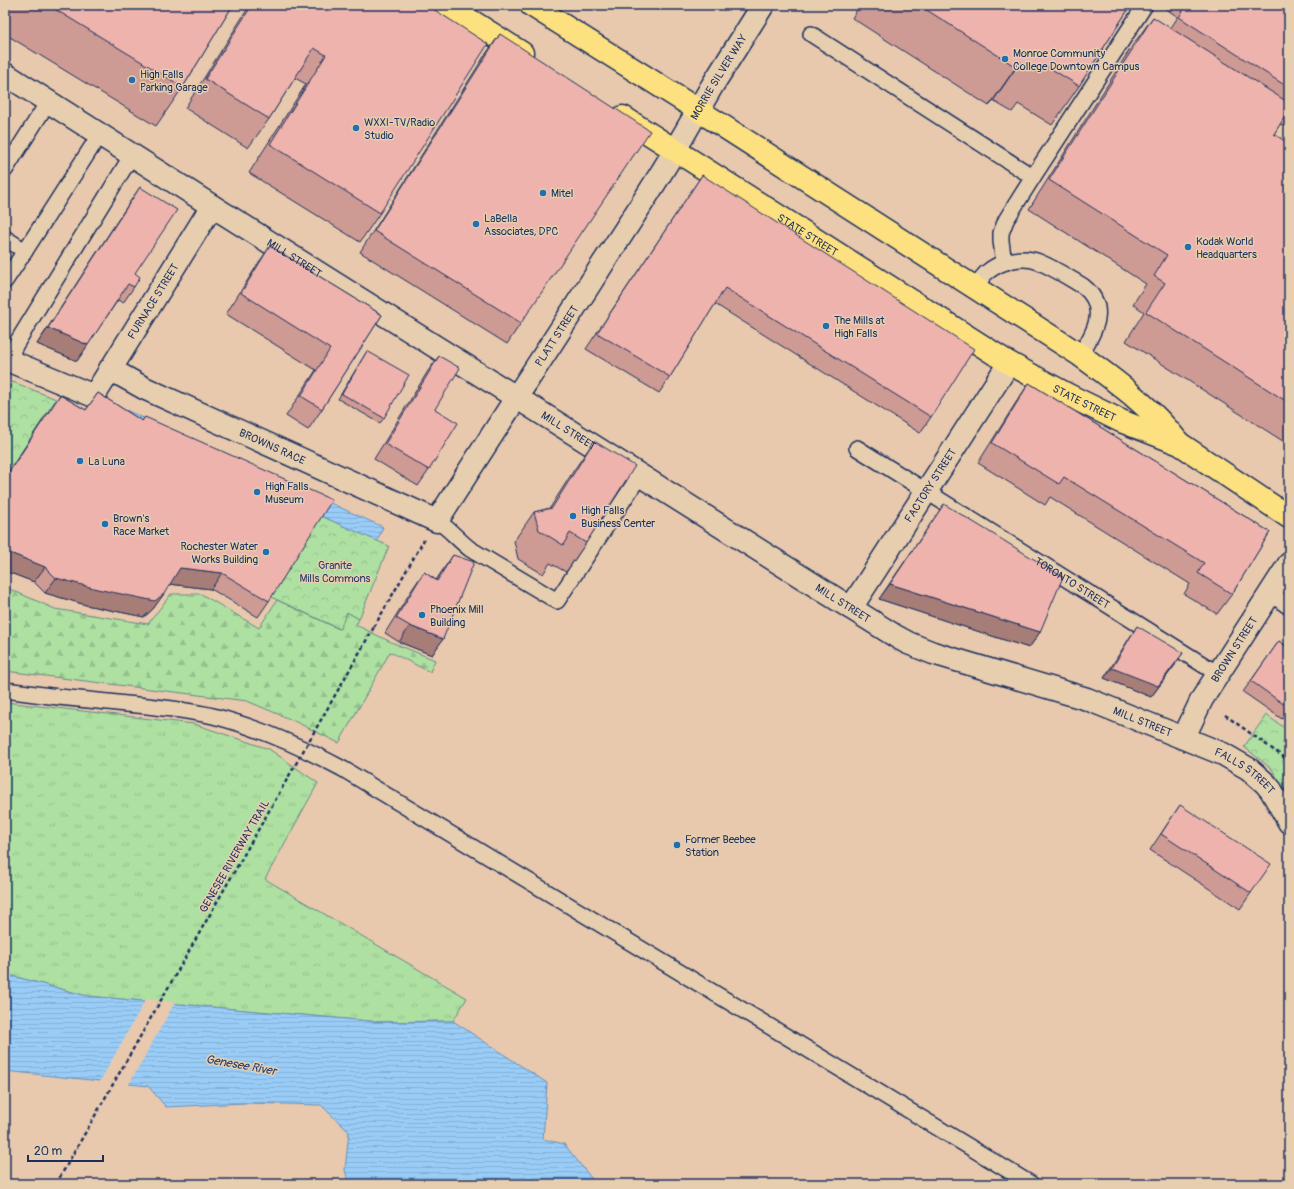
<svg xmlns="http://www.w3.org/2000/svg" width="1294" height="1189" font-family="Pangolin,sans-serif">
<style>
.grass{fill:url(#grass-tufts);stroke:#648880}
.forest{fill:url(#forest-firs);stroke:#648880}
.park{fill:url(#park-crowns);stroke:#648880}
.water{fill:url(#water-rules);stroke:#678eba}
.pier{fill:#e8c9ae}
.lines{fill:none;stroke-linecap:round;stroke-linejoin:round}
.service-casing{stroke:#1b2f5e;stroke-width:18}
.minor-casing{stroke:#1b2f5e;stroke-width:25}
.secondary-casing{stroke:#1b2f5e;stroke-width:25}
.primary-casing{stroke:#1b2f5e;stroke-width:25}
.path{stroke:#1b2f5e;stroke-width:2.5;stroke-dasharray:4 3;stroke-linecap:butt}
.service{stroke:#e6ceaf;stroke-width:15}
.minor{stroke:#e6ceaf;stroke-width:22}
.secondary{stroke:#e6ceaf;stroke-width:22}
.primary{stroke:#fde080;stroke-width:22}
.path-bridge{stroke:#1b2f5e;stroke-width:2.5;stroke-dasharray:4 3;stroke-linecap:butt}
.wall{fill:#cd9a94;stroke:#1b2f5e}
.shaded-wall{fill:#a77d78;stroke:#1b2f5e}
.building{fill:#eeb3ac;stroke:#1b2f5e}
.poi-dot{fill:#1f6fb2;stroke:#e6ceaf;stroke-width:1.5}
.labels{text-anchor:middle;stroke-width:3;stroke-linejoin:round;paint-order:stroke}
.poi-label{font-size:11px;fill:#1b2f5e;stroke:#e6ceaf;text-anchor:start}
.street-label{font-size:11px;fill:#1b2f5e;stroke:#e6ceaf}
.park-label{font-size:11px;fill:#2a4165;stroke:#e6ceaf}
.water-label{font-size:12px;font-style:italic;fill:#283f6d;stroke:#e6ceaf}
</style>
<defs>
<pattern id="grass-tufts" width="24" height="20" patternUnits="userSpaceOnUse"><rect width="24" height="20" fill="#ade0a1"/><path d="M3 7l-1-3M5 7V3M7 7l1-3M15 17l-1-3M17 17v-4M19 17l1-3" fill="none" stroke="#94c08d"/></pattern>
<pattern id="forest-firs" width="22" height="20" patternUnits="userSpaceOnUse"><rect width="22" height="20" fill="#ade0a1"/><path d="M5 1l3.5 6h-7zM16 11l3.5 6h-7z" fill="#94c08d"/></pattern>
<pattern id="park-crowns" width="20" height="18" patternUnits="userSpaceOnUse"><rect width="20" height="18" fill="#ade0a1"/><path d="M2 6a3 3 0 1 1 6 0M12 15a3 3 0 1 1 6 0" fill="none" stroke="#94c08d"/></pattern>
<pattern id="water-rules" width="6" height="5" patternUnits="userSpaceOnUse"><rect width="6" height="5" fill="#99cdf7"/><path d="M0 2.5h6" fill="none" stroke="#83b0d6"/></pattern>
</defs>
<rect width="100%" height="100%" fill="#e8c9ae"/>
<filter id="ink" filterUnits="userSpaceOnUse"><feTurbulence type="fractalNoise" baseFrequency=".025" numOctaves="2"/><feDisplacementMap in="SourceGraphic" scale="8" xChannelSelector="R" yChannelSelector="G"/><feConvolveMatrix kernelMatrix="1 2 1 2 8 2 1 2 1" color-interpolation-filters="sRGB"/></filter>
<g filter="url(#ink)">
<path class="grass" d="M 5,702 L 194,724 L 269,749 L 318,783 L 265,879 L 467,998 L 453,1021 L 380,1022 L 87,996 L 5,974 Z"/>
<path class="forest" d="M 5,587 L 55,609 L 148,624 L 171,594 L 201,594 L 259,628 L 277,600 L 339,629 L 347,612 L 359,619 L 356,625 L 391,642 L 435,660 L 430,672 L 390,652 L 339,743 L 292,720 L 247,701 L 5,671 Z"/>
<path class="park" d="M 13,382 L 56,399 L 5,477 L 5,390 L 7,391 Z
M 321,516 L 389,546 L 359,619 L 347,612 L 340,629 L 271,597 Z
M 1266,715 L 1289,731 L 1289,799 L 1272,769 L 1244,747 Z"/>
<path class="water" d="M 126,410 L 383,527 L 377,541 L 234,477 L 115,426 Z
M 5,974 L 87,996 L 380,1022 L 453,1021 L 547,1083 L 543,1139 L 564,1144 L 596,1184 L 349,1184 L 345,1170 L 349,1132 L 321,1105 L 245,1103 L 166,1107 L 148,1086 L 5,1071 Z"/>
<path class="pier" d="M 146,999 L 175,1002 L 128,1086 L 99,1083 Z"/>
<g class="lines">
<g class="service-casing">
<g id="service">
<path d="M 811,34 L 1033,177"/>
<path d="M 5,170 L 48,102"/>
<path d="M 5,238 L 25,251 L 100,134"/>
<path d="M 1006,262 L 1003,256 L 1001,241 L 1001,233 L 1006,220 L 1033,177 L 1145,5"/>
<path d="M 5,281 L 25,251"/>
<path d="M 975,287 C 979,282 982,277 986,273 C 1000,261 1022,255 1039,262 C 1054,268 1069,278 1083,286 C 1109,307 1095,332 1080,355"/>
<path d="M 12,362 L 13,350 L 16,344 L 132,155"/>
<path id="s1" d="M 857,448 L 1218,674"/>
<path d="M 437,521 C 449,528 458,540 470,549 L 557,601 L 640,475"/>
<path d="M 1270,593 L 1289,607"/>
<path d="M 5,690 C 39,695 73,699 108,702 C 143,706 179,708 213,716 C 258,727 302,747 343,769 L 1031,1184"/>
</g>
</g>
<g class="minor-casing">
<g id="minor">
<path id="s2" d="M 5,74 L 212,206 L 897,637 L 908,643 L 933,653 L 1087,699 L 1223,754 L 1249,769 L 1265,783 L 1271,790 L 1289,822"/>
<path id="s3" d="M 5,359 L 94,396 L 212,206"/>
<path id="s4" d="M 110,369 L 144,388 L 437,521 C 491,435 548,350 602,265 C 627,227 652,189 675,150"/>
<path id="s5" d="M 851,608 L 1009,363"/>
<path id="s6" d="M 1184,737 L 1202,699 L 1289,564"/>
</g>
</g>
<g class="secondary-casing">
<g id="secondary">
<path id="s7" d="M 675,150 L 712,86 L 763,5"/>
</g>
</g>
<g class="primary-casing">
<g id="primary">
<path d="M 446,5 L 522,53"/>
<path d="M 531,5 L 698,110 L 1080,355 C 1116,381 1151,407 1178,442"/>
<path id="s8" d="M 623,117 L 1009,363 L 1068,395 L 1121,421 L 1180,444 L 1289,517"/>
</g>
</g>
<path class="path" d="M 374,627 L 424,540
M 1225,715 L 1289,761"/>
<use href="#service" class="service"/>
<use href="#minor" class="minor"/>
<use href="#secondary" class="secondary"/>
<use href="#primary" class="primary"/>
<path class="path-bridge" d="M 56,1184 L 374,627"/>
</g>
<path class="wall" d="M 5,5 L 233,5 L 183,87 L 156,126 L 5,34 Z
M 250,5 L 427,5 L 380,213 L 360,242 L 249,173 L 306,84 L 295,78 L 269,119 L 248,148 L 185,108 Z
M 860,5 L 1131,5 L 1079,86 L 1052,125 L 1018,104 L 1012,112 L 993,101 L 989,106 L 852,18 Z
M 1160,5 L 1289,5 L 1289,130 L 1280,124 L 1274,134 L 1286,142 L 1289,138 L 1289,445 L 1126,341 L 1144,312 L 1133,304 L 1146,284 L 1029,209 L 1132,46 L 1153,17 L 1170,29 L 1178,17 Z
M 500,34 L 521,323 L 507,344 L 360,252 L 485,55 Z
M 702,175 L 931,417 L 920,433 L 715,304 L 670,377 L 659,393 L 586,349 Z
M 140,187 L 134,287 L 123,303 L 118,300 L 77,361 L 37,344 L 129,203 Z
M 270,246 L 382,315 L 322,409 L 308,430 L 286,416 L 316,370 L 226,314 L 256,267 Z
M 367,351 L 384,418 L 380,423 L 338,399 Z
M 439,356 L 429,470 L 418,486 L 374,459 L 428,371 Z
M 1029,383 L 1270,532 L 1232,594 L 1217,614 L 1184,594 L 1190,584 L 1050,497 L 1045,505 L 978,463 L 1015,404 Z
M 98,393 L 142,421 L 145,417 L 269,601 L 258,617 L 211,589 L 170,584 L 153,609 L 144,617 L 86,605 L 45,593 L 34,582 L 5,571 L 5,477 L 60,395 L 86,410 Z
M 594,441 L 586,543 L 566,572 L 550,563 L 543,574 L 518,559 L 514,541 L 534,512 L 550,508 L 574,470 Z
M 944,504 L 1040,632 L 1029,648 L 879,599 Z
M 453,555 L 443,639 L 432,655 L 399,642 L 385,633 L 413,588 L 424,572 L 436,580 Z
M 1137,626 L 1176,664 L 1151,697 L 1104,678 L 1130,637 Z
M 1279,641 L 1289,648 L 1289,710 L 1282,719 L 1243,692 Z
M 1180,805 L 1251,893 L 1240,909 L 1150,850 Z"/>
<path class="shaded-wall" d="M 1020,62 L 993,101 L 989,106 L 1016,67 Z
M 48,328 L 88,345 L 77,361 L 37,344 Z
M 5,551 L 45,567 L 34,582 L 5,571 Z
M 180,568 L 222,573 L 211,589 L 169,584 Z
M 56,578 L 164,594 L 153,609 L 144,617 L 86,605 L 45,593 Z
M 890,584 L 1040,632 L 1029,648 L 879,599 Z
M 410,626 L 443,639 L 432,655 L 399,642 Z
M 1183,653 L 1151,697 L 1104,678 L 1112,668 Z"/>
<path class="building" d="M 48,5 L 233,5 L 183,87 Z
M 252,5 L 427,5 L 488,44 L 380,213 L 270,144 L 326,55 L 314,48 L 269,119 L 205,79 Z
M 919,5 L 1131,5 L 1079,86 L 1045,65 L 1039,74 L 1020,62 L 1016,67 Z
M 1187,5 L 1289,5 L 1289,88 L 1179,17 Z
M 1153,17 L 1289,103 L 1289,110 L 1274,134 L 1288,143 L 1289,141 L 1289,403 L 1146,312 L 1165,283 L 1154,276 L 1167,255 L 1049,180 Z
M 500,34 L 650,131 L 521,323 L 374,231 Z
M 702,175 L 974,349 L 931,417 L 725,288 L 670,377 L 597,333 Z
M 140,187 L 177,210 L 135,273 L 140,277 L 134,287 L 128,284 L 88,345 L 48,328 Z
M 270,246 L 382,315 L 322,409 L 301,396 L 330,349 L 241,293 Z
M 367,351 L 409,375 L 384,418 L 342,394 Z
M 439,356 L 460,368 L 435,409 L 458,423 L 429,470 L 385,444 Z
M 1029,383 L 1270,532 L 1232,594 L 1198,573 L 1204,563 L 1064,477 L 1059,484 L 992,443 Z
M 98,393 L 142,421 L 145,417 L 332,500 L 269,601 L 222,573 L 180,568 L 164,594 L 155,601 L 97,589 L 56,578 L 45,567 L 5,551 L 5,478 L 60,395 L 86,410 Z
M 594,441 L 635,466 L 586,543 L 570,533 L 563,545 L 539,530 L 534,512 L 552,508 Z
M 944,504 L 1063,577 L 1040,632 L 890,584 Z
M 453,555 L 474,562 L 443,639 L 410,626 L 396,618 L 424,572 L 437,581 Z
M 1137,626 L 1183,653 L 1158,686 L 1112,668 Z
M 1279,641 L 1289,648 L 1289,708 L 1251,681 Z
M 1180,805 L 1271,864 L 1251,893 L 1161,834 Z"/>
</g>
<g class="poi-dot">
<circle cx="1005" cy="59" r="4"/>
<circle cx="132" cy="80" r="4"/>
<circle cx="356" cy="128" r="4"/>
<circle cx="543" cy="193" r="4"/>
<circle cx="476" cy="224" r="4"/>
<circle cx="1188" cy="247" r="4"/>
<circle cx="826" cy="326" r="4"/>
<circle cx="80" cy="461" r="4"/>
<circle cx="257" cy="492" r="4"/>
<circle cx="573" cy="516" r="4"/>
<circle cx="105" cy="524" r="4"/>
<circle cx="266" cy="552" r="4"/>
<circle cx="422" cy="615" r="4"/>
<circle cx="677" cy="845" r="4"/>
</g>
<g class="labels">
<g class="poi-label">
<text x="1013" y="57">Monroe Community<tspan x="1013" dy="13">College Downtown Campus</tspan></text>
<text x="140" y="78">High Falls<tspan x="140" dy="13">Parking Garage</tspan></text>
<text x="364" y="126">WXXI-TV/Radio<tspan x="364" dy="13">Studio</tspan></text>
<text x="551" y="197">Mitel</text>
<text x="484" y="222">LaBella<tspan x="484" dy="13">Associates, DPC</tspan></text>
<text x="1196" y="245">Kodak World<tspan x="1196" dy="13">Headquarters</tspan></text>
<text x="834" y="324">The Mills at<tspan x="834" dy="13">High Falls</tspan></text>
<text x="88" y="465">La Luna</text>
<text x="265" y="490">High Falls<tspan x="265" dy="13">Museum</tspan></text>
<text x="581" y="514">High Falls<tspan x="581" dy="13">Business Center</tspan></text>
<text x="113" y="522">Brown's<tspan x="113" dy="13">Race Market</tspan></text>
<text x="258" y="550" text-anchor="end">Rochester Water<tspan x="258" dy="13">Works Building</tspan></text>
<text x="430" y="613">Phoenix Mill<tspan x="430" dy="13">Building</tspan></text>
<text x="685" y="843">Former Beebee<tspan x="685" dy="13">Station</tspan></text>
</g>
<g class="street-label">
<text dy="4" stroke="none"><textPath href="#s7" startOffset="85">MORRIE SILVER WAY</textPath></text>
<text dy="4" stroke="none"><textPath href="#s8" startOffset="219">STATE STREET</textPath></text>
<text dy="4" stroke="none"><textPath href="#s2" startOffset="343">MILL STREET</textPath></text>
<text dy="4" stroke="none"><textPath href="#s3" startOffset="208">FURNACE STREET</textPath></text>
<text dy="4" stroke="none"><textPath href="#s4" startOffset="581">PLATT STREET</textPath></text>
<text dy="4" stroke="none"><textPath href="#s8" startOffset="543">STATE STREET</textPath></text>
<text dy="4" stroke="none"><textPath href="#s2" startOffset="667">MILL STREET</textPath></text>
<text dy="4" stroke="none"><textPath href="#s4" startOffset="180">BROWNS RACE</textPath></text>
<text dy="4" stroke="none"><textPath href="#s5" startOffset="146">FACTORY STREET</textPath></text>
<text dy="4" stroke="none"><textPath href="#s1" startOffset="254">TORONTO STREET</textPath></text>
<text dy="4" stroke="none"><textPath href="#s2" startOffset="991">MILL STREET</textPath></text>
<text dy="4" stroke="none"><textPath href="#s6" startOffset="101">BROWN STREET</textPath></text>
<text dy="4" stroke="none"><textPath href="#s2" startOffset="1315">MILL STREET</textPath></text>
<text dy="4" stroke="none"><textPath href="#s2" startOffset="1429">FALLS STREET</textPath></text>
<text transform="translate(234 856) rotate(-60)" y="4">GENESEE RIVERWAY TRAIL</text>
</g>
<g class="park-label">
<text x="335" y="569">Granite<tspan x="335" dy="13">Mills Commons</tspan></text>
</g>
<g class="water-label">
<text transform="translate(241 1065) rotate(10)" y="4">Genesee River</text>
</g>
</g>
<rect width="1294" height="1189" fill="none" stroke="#e6ceaf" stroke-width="20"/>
<rect x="10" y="10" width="1274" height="1169" fill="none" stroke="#1b2f5e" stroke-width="1.5" filter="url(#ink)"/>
<path d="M28 1155v6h75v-6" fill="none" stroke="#1b2f5e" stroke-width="2"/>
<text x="34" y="1155" font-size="12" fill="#1b2f5e" stroke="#e6ceaf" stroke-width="3" paint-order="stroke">20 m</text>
</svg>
